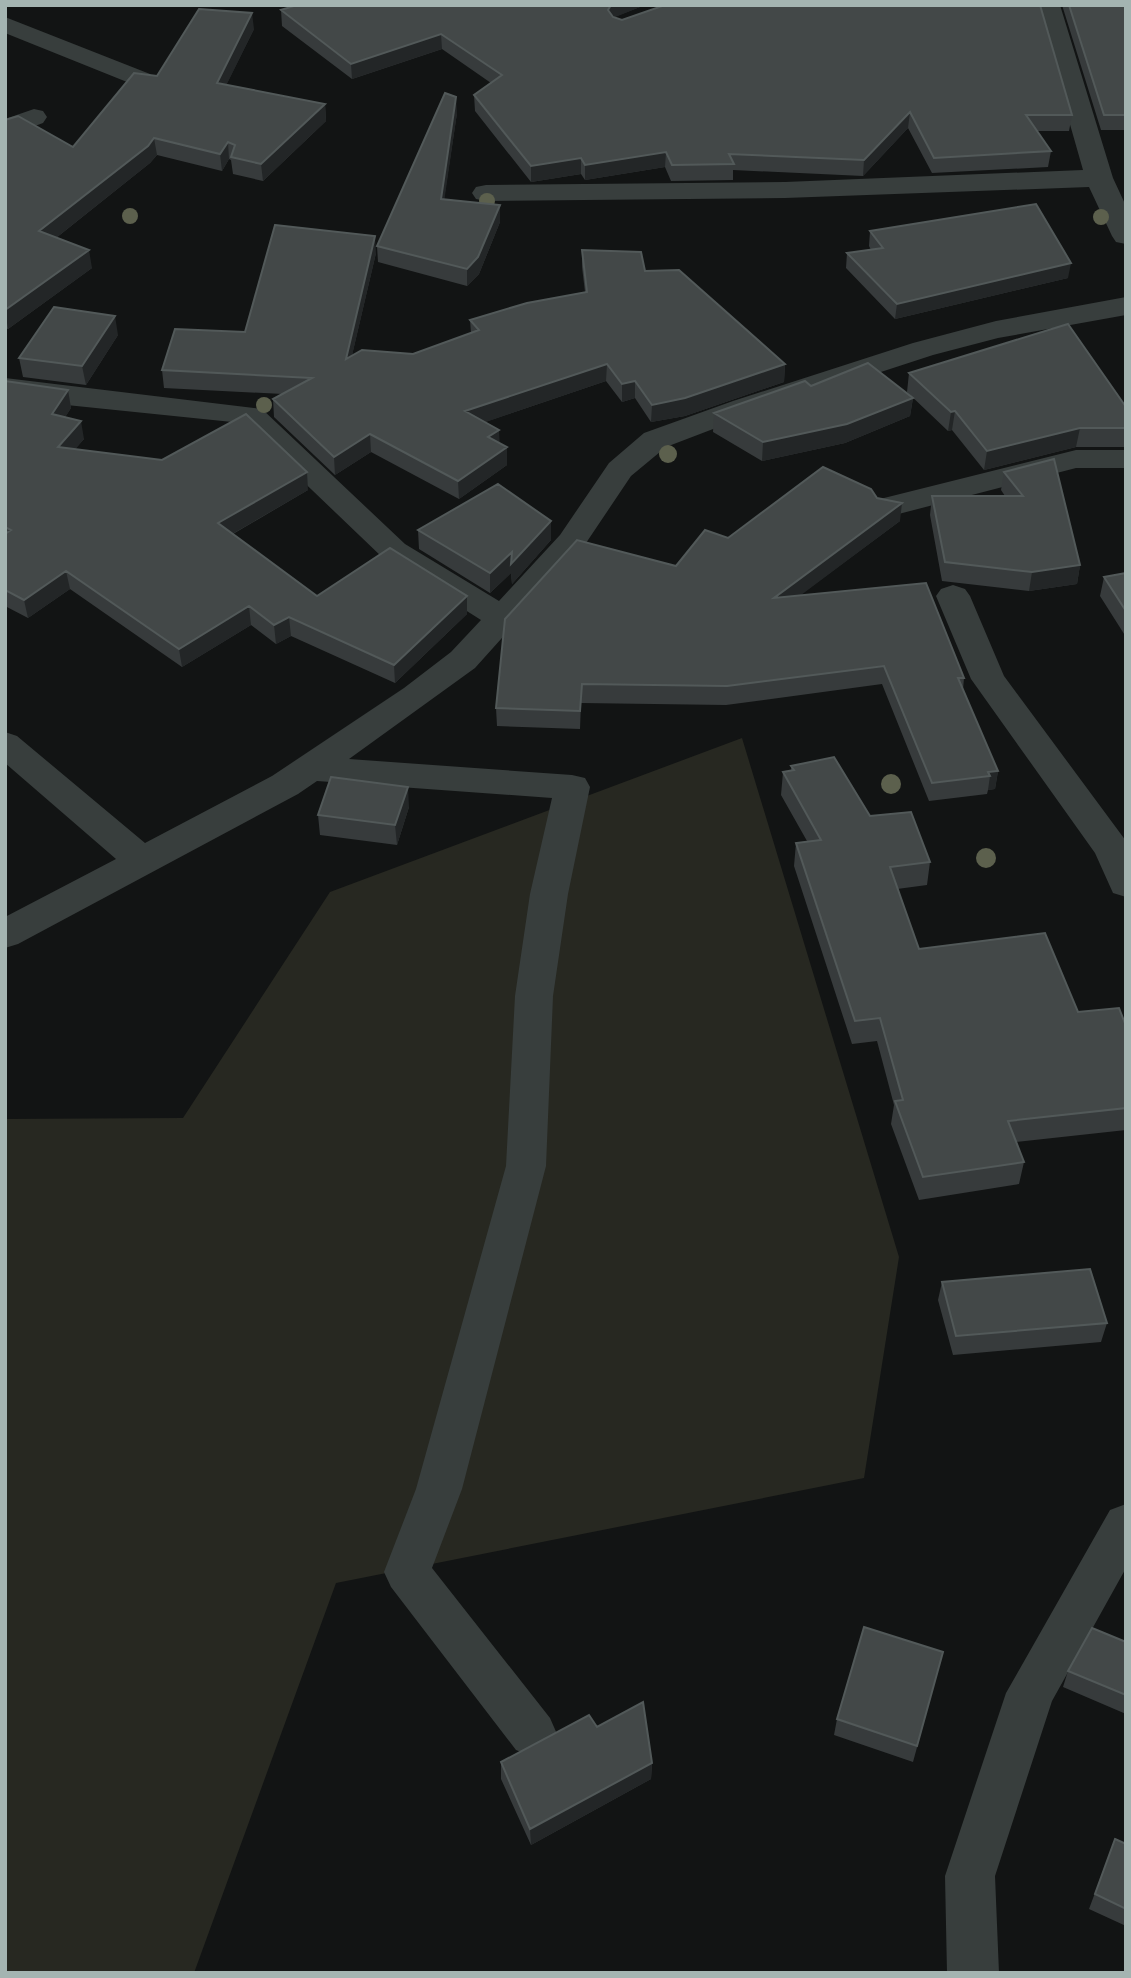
<svg xmlns="http://www.w3.org/2000/svg" width="1131" height="1978" font-family="Rubik,sans-serif">
<style>
.green{fill:#272821}
.lines{fill:none;stroke-linecap:round;stroke-linejoin:round}
.minor{fill:#383e3d;fill-rule:evenodd}
.tree{fill:#5c604d}
.wall{fill:#373b3c}
.shaded-wall{fill:#232627}
.building{fill:#434848;stroke:#525959;stroke-width:2}
</style>
<rect width="100%" height="100%" fill="#121414"/>
<path class="green" d="M 742,738 L 899,1257 L 864,1478 L 336,1583 L 194,1973 L 5,1973 L 5,1119 L 183,1118 L 330,892 Z"/>
<g class="lines">
<path class="minor" d="M 1036,5 L 1060,5 L 1113,178 L 1126,206 L 1126,244 L 1116,242 L 1112,236 L 1089,187 L 785,198 L 486,201 L 476,199 L 472,193 L 476,187 L 486,185 L 785,182 L 1083,170 Z
M 5,17 L 150,74 L 154,79 L 150,84 L 141,87 L 132,84 L 5,33 Z
M 34,109 L 43,111 L 47,117 L 43,123 L 5,137 L 5,119 Z
M 1126,297 L 1126,315 L 998,338 L 933,355 L 755,413 L 666,447 L 631,476 L 582,549 L 475,668 L 349,759 L 572,775 L 585,778 L 590,787 L 568,894 L 553,996 L 546,1166 L 462,1489 L 432,1568 L 550,1718 L 557,1734 L 550,1750 L 533,1757 L 516,1750 L 391,1587 L 384,1572 L 416,1489 L 506,1166 L 515,996 L 530,894 L 552,798 L 317,781 L 298,794 L 18,944 L 5,948 L 5,917 L 116,859 L 5,763 L 5,732 L 17,736 L 145,843 L 272,776 L 404,688 L 451,652 L 481,620 L 383,558 L 242,423 L 47,403 L 5,396 L 5,378 L 262,409 L 405,544 L 499,601 L 560,535 L 609,463 L 644,433 L 733,401 L 913,343 L 996,321 Z
M 1076,450 L 1126,450 L 1126,468 L 1076,468 L 887,517 L 876,514 L 871,507 L 876,500 Z
M 953,585 L 965,589 L 970,596 L 1004,676 L 1126,841 L 1126,897 L 1113,893 L 1095,853 L 971,679 L 936,596 L 941,589 Z
M 1126,1504 L 1126,1568 L 1052,1701 L 995,1876 L 999,1973 L 947,1973 L 945,1876 L 1006,1693 L 1110,1510 Z"/>
</g>
<g class="tree">
<circle cx="487" cy="201" r="8"/>
<circle cx="130" cy="216" r="8"/>
<circle cx="1101" cy="217" r="8"/>
<circle cx="264" cy="405" r="8"/>
<circle cx="668" cy="454" r="9"/>
<circle cx="891" cy="784" r="10"/>
<circle cx="986" cy="858" r="10"/>
</g>
<path class="wall" d="M 297,5 L 645,5 L 614,17 L 622,20 L 1072,115 L 1069,131 L 1037,131 L 1051,151 L 1048,167 L 932,173 L 908,128 L 863,176 L 733,170 L 733,180 L 671,181 L 665,167 L 585,180 L 581,174 L 531,182 L 475,111 L 474,95 L 491,83 L 442,49 L 352,79 L 282,26 L 281,10 Z
M 1062,5 L 1126,5 L 1126,130 L 1101,130 Z
M 254,29 L 226,85 L 325,104 L 326,121 L 263,181 L 233,174 L 231,160 L 229,159 L 222,171 L 157,155 L 150,163 L 56,238 L 92,268 L 8,329 L 5,328 L 5,120 L 73,147 L 157,76 Z
M 457,113 L 444,199 L 500,205 L 500,222 L 479,274 L 467,286 L 378,262 L 377,246 Z
M 870,231 L 1068,278 L 895,319 L 846,268 L 847,253 L 871,250 L 869,246 Z
M 582,250 L 645,271 L 785,364 L 784,382 L 685,416 L 651,422 L 635,398 L 622,402 L 606,381 L 485,422 L 500,443 L 507,465 L 459,499 L 371,452 L 335,475 L 274,417 L 273,399 L 283,394 L 164,388 L 162,370 L 245,332 L 376,253 L 352,355 L 413,354 L 471,333 L 470,320 L 585,292 L 582,267 Z
M 118,335 L 86,385 L 23,377 L 19,358 Z
M 909,373 L 1126,407 L 1126,447 L 1076,447 L 984,470 L 952,430 L 948,431 L 907,392 Z
M 5,381 L 68,390 L 71,408 L 65,417 L 84,439 L 75,449 L 308,490 L 233,534 L 317,596 L 467,614 L 395,683 L 291,636 L 276,644 L 251,625 L 182,667 L 70,589 L 28,618 L 5,606 Z
M 811,386 L 913,398 L 910,416 L 845,443 L 762,461 L 713,432 L 714,413 Z
M 1004,472 L 1080,565 L 1077,584 L 1029,591 L 942,581 L 930,515 L 932,496 L 1005,496 L 1001,490 Z
M 877,498 L 900,521 L 800,595 L 964,678 L 963,690 L 998,771 L 995,789 L 988,790 L 987,794 L 929,801 L 882,684 L 726,705 L 581,703 L 580,729 L 497,726 L 496,708 L 676,566 L 728,538 Z
M 418,530 L 551,540 L 512,584 L 511,573 L 490,593 L 419,549 Z
M 1126,573 L 1126,637 L 1100,596 L 1104,577 Z
M 791,766 L 870,816 L 930,862 L 927,885 L 897,889 L 919,949 L 1078,1012 L 1126,1026 L 1126,1130 L 1016,1142 L 1024,1162 L 1019,1184 L 919,1200 L 891,1124 L 894,1105 L 877,1041 L 852,1044 L 794,866 L 796,843 L 807,841 L 781,795 L 783,772 L 791,771 Z
M 409,807 L 397,845 L 320,835 L 318,815 Z
M 942,1282 L 1107,1323 L 1101,1342 L 953,1355 L 938,1300 Z
M 1126,1642 L 1126,1714 L 1063,1687 L 1068,1671 Z
M 943,1652 L 913,1762 L 834,1735 L 837,1719 Z
M 597,1727 L 652,1763 L 651,1779 L 531,1845 L 501,1779 L 501,1762 Z
M 1115,1839 L 1126,1844 L 1126,1926 L 1089,1909 Z"/>
<path class="shaded-wall" d="M 611,5 L 645,5 L 613,18 L 608,10 Z
M 252,13 L 254,29 L 219,100 L 217,83 Z
M 441,34 L 442,49 L 352,79 L 351,64 Z
M 456,97 L 457,113 L 442,216 L 441,199 Z
M 325,104 L 326,121 L 263,181 L 261,164 Z
M 910,112 L 908,128 L 863,176 L 864,160 Z
M 154,138 L 157,155 L 150,163 L 42,249 L 39,231 Z
M 228,142 L 229,159 L 222,171 L 220,154 Z
M 666,152 L 665,167 L 585,180 L 585,165 Z
M 581,158 L 581,174 L 531,182 L 531,166 Z
M 500,205 L 500,222 L 479,274 L 467,286 L 467,269 Z
M 375,236 L 376,253 L 347,377 L 346,359 Z
M 89,250 L 92,268 L 8,329 L 5,310 Z
M 1071,263 L 1068,278 L 895,319 L 897,304 Z
M 115,316 L 118,335 L 86,385 L 82,366 Z
M 607,364 L 606,381 L 465,429 L 465,411 Z
M 785,364 L 784,382 L 685,416 L 651,422 L 652,405 Z
M 635,381 L 635,398 L 622,402 L 622,384 Z
M 68,390 L 71,408 L 56,432 L 52,414 Z
M 913,398 L 910,416 L 845,443 L 762,461 L 763,442 Z
M 955,411 L 952,430 L 948,431 L 951,412 Z
M 81,421 L 84,439 L 62,465 L 58,447 Z
M 1080,428 L 1076,447 L 984,470 L 987,451 Z
M 499,430 L 500,448 L 488,437 Z
M 370,434 L 371,452 L 335,475 L 334,457 Z
M 507,447 L 507,465 L 459,499 L 458,481 Z
M 307,472 L 308,490 L 220,541 L 218,523 Z
M 902,503 L 900,521 L 773,616 L 774,598 Z
M 551,521 L 551,540 L 512,584 L 511,573 L 490,593 L 490,573 L 512,552 Z
M 1080,565 L 1077,584 L 1029,591 L 1032,572 Z
M 66,571 L 70,589 L 28,618 L 24,600 Z
M 467,596 L 467,614 L 395,683 L 394,665 Z
M 249,606 L 251,625 L 182,667 L 179,649 Z
M 289,617 L 291,636 L 276,644 L 274,625 Z
M 998,771 L 995,789 L 988,790 L 990,776 L 988,772 Z
M 408,787 L 409,807 L 397,845 L 395,825 Z
M 652,1763 L 651,1779 L 531,1845 L 530,1829 Z"/>
<path class="building" d="M 297,5 L 611,5 L 608,10 L 613,17 L 622,20 L 665,5 L 1040,5 L 1072,115 L 1026,115 L 1051,151 L 934,158 L 910,112 L 864,160 L 729,154 L 734,164 L 672,165 L 666,152 L 585,165 L 581,158 L 531,166 L 474,95 L 502,75 L 441,34 L 351,64 L 281,10 Z
M 1069,5 L 1126,5 L 1126,115 L 1104,115 Z
M 199,9 L 252,13 L 217,83 L 325,104 L 261,164 L 231,157 L 235,145 L 228,142 L 220,154 L 154,138 L 148,146 L 39,231 L 89,250 L 5,310 L 5,120 L 18,116 L 73,147 L 134,73 L 157,76 Z
M 445,93 L 456,97 L 441,199 L 500,205 L 478,257 L 467,269 L 377,246 Z
M 1036,204 L 1071,263 L 897,304 L 847,253 L 883,248 L 870,231 Z
M 275,225 L 375,236 L 346,359 L 362,350 L 413,354 L 479,330 L 470,320 L 527,303 L 587,292 L 582,250 L 641,252 L 645,271 L 679,270 L 785,364 L 685,398 L 652,405 L 635,381 L 622,384 L 607,364 L 465,411 L 499,430 L 488,437 L 507,447 L 458,481 L 370,434 L 334,457 L 273,399 L 312,378 L 162,370 L 175,329 L 245,332 Z
M 54,307 L 115,316 L 82,366 L 19,358 Z
M 1068,324 L 1126,407 L 1126,428 L 1080,428 L 987,451 L 955,411 L 951,412 L 909,373 Z
M 868,363 L 913,398 L 847,424 L 763,442 L 714,413 L 805,381 L 811,386 Z
M 5,381 L 68,390 L 52,414 L 81,421 L 58,447 L 162,460 L 246,414 L 307,472 L 218,523 L 317,596 L 390,548 L 467,596 L 394,665 L 289,617 L 274,625 L 249,606 L 179,649 L 66,571 L 24,600 L 5,590 L 5,534 L 11,530 L 5,527 Z
M 1054,459 L 1080,565 L 1032,572 L 945,562 L 932,496 L 1023,496 L 1004,472 Z
M 823,467 L 871,489 L 877,498 L 902,503 L 774,598 L 926,583 L 964,678 L 958,678 L 998,771 L 988,772 L 990,776 L 932,783 L 884,666 L 727,686 L 582,684 L 580,711 L 496,708 L 505,619 L 577,540 L 676,566 L 705,530 L 728,538 Z
M 498,484 L 551,521 L 511,564 L 512,552 L 490,573 L 418,530 Z
M 1126,573 L 1126,611 L 1104,577 Z
M 834,757 L 870,816 L 911,812 L 930,862 L 890,867 L 919,949 L 1045,933 L 1078,1012 L 1119,1008 L 1126,1026 L 1126,1108 L 1008,1121 L 1024,1162 L 923,1177 L 895,1101 L 903,1100 L 880,1018 L 855,1021 L 796,843 L 821,840 L 783,772 L 794,770 L 791,766 Z
M 331,777 L 408,787 L 395,825 L 318,815 Z
M 1090,1269 L 1107,1323 L 956,1336 L 942,1282 Z
M 864,1627 L 943,1652 L 917,1746 L 837,1719 Z
M 1092,1628 L 1126,1642 L 1126,1695 L 1068,1671 Z
M 643,1702 L 652,1763 L 530,1829 L 501,1762 L 589,1715 L 597,1727 Z
M 1115,1839 L 1126,1844 L 1126,1909 L 1095,1894 Z"/>
<rect width="1131" height="1978" fill="none" stroke="#a4b4b1" stroke-width="14"/>
</svg>
